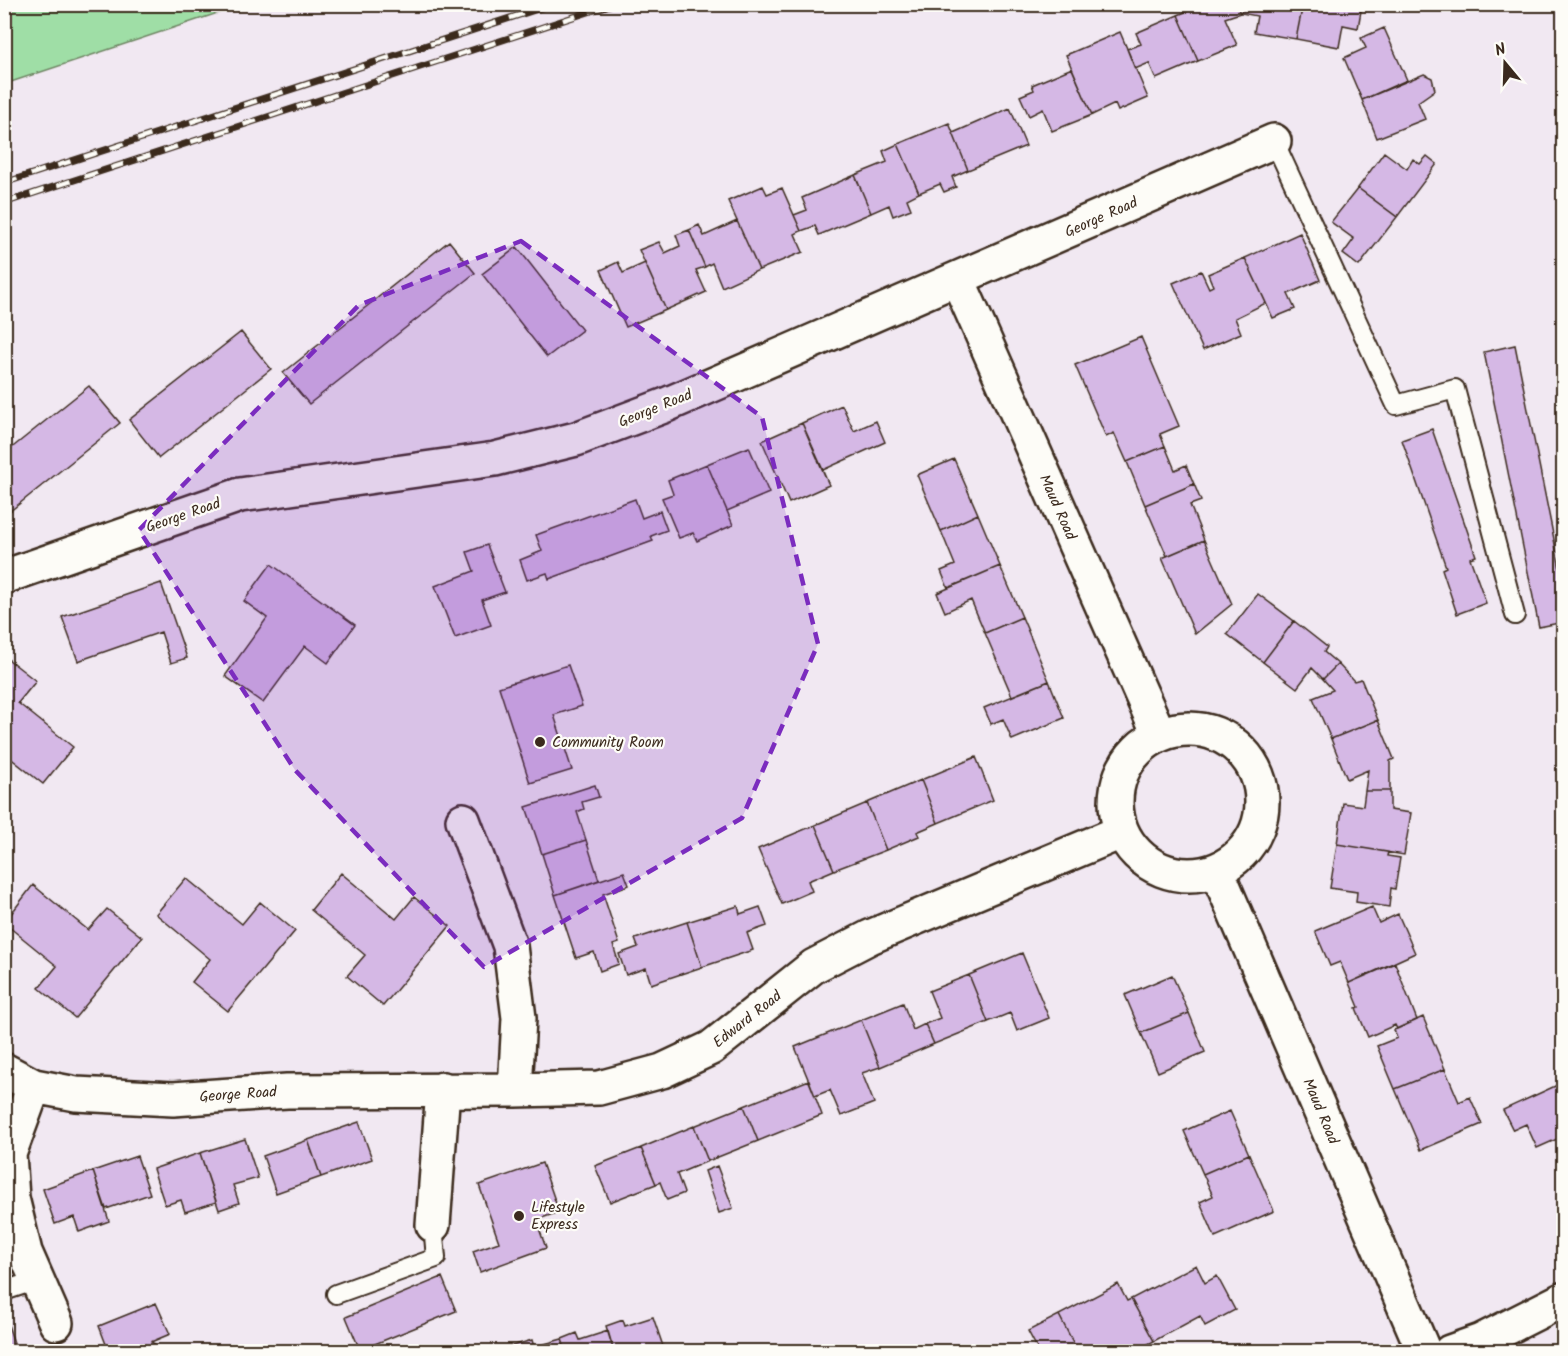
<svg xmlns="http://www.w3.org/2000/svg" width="1568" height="1356" font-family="Kalam,sans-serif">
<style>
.green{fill:#9fdea6;stroke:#6d8462;stroke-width:1.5}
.building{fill:#d5b8e5;stroke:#3b2a1e;stroke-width:1.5}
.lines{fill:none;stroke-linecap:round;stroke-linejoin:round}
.service-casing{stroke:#3b2a1e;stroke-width:22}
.minor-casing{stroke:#3b2a1e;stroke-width:38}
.secondary-casing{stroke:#3b2a1e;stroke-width:38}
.service{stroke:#fdfcf7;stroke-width:18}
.minor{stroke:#fdfcf7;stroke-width:33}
.secondary{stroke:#fdfcf7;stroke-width:33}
.rail-casing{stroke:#3b2a1e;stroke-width:7}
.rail{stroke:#fdfcf7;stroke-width:4.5;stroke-dasharray:14;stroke-linecap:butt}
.marked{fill:#7b2cbf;fill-opacity:0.2;stroke:#7b2cbf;stroke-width:4.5;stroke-dasharray:12 8;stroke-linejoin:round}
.poi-dot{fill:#3b2a1e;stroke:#fdfcf7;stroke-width:2}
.labels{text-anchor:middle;stroke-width:4.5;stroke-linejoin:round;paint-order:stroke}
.street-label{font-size:15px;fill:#3b2a1e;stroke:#fdfcf7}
.poi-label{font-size:15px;fill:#3b2a1e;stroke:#fdfcf7;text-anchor:start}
</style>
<rect width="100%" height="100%" fill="#f1e8f2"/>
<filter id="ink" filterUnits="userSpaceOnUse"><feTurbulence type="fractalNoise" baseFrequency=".0167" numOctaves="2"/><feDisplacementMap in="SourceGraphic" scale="12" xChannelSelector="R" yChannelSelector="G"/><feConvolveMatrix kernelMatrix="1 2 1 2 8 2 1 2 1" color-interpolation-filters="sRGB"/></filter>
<g filter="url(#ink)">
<path class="green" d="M 5,4 L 242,4 L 242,5 L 5,84 Z"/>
<path class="building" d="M 1204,4 L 1236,4 L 1240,13 L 1225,18 L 1237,45 L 1198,61 L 1178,15 Z
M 1243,4 L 1303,4 L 1296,39 L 1254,32 L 1257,16 L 1241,13 Z
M 1303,4 L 1362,5 L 1358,28 L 1343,25 L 1339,47 L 1296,39 Z
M 1178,15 L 1198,61 L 1156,79 L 1149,63 L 1135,69 L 1127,49 L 1141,44 L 1136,33 Z
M 1384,28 L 1407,80 L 1362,100 L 1344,58 L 1366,48 L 1361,38 Z
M 1120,32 L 1148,98 L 1118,111 L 1115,104 L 1092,115 L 1066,55 Z
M 1072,68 L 1092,115 L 1052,131 L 1043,109 L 1029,116 L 1020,96 L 1034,90 L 1032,85 Z
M 1424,74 L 1432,78 L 1435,90 L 1418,102 L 1425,119 L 1377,138 L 1362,100 Z
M 1010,108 L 1026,146 L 968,170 L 953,133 Z
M 949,123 L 968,170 L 952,177 L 956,187 L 944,192 L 940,184 L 919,193 L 898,144 Z
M 898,144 L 919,193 L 907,199 L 911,209 L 893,216 L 889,205 L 871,213 L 855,175 L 887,162 L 883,151 Z
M 1384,152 L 1407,169 L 1413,159 L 1420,164 L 1427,156 L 1437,164 L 1397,217 L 1358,188 Z
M 855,175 L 871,213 L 819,235 L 815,226 L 801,231 L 794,215 L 807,210 L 802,198 Z
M 763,186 L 767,194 L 782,188 L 801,231 L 795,234 L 803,252 L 759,270 L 728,201 Z
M 1358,188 L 1397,217 L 1359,266 L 1343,254 L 1354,239 L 1331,222 Z
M 737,221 L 759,270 L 722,287 L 712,263 L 705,267 L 689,230 L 699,225 L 704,236 Z
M 689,230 L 705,267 L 696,270 L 706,292 L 666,310 L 639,250 L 659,242 L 665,253 L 680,246 L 676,235 Z
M 1300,233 L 1320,280 L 1288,294 L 1295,309 L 1273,318 L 1245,258 Z
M 449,241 L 475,273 L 309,404 L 283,373 Z
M 517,247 L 582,330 L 547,357 L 482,274 Z
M 1245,258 L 1266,303 L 1235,318 L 1241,333 L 1203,350 L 1173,283 L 1201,271 L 1209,288 L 1213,286 L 1208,274 Z
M 618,262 L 623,273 L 645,263 L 666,310 L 626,327 L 601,270 Z
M 241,332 L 271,369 L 159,458 L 129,420 Z
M 1141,337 L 1179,426 L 1160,434 L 1165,446 L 1127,462 L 1114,433 L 1106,437 L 1075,365 Z
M 1515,345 L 1564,589 L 1564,622 L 1539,627 L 1484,352 Z
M 89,386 L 120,423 L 9,512 L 4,506 L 4,454 Z
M 842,405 L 854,431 L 876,421 L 885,442 L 823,470 L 802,423 Z
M 802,423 L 829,485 L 789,503 L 762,441 Z
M 1432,429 L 1476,556 L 1470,558 L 1486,603 L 1457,614 L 1442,569 L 1446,567 L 1402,440 Z
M 1165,446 L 1175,470 L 1186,465 L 1194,484 L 1145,505 L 1127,462 Z
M 749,447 L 769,493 L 727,511 L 707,464 Z
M 954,459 L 978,514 L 941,531 L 917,475 Z
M 707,464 L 733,525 L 697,541 L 693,533 L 679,538 L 662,498 L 673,494 L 668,480 Z
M 1194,484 L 1201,501 L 1190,505 L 1204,540 L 1167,556 L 1145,505 Z
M 635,499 L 642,518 L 660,511 L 667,530 L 651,536 L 653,541 L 549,579 L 547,573 L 527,580 L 520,560 L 542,551 L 536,535 Z
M 978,514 L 1000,566 L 948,588 L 941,571 L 955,565 L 941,531 Z
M 1204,540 L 1232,604 L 1195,634 L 1162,558 Z
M 487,545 L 505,592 L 482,600 L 491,625 L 455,638 L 435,586 L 474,571 L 467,552 Z
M 271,564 L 355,625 L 328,663 L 305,646 L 263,703 L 225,676 L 267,618 L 244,601 Z
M 1000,566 L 1022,617 L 985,633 L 971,600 L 945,612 L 937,593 Z
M 161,583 L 187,658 L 171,663 L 161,632 L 78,661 L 62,617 Z
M 1258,594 L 1294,621 L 1263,662 L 1227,634 Z
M 1022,617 L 1049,681 L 1012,696 L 985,633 Z
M 1294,621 L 1327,647 L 1324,652 L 1338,664 L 1323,679 L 1312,668 L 1297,688 L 1263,662 Z
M 4,656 L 36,681 L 18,703 L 73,747 L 43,784 L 4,753 Z
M 1338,664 L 1354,681 L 1361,679 L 1378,720 L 1331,739 L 1313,698 L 1333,690 L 1323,679 Z
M 568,665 L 582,706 L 554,715 L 572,770 L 530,783 L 499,687 Z
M 1049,681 L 1064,718 L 1012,740 L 1003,719 L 991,724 L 984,708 Z
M 1378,720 L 1394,759 L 1390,761 L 1390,791 L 1365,791 L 1368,770 L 1347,779 L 1331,739 Z
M 976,757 L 993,800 L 938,823 L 921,780 Z
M 921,780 L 938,823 L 917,832 L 919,836 L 886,850 L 867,803 Z
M 595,785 L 599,797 L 582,802 L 584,809 L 577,812 L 586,840 L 542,854 L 526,807 Z
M 1365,791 L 1390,791 L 1390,810 L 1411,813 L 1404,855 L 1337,844 L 1343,803 L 1363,806 Z
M 867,803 L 886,850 L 834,870 L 815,825 Z
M 815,825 L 834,870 L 808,881 L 812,891 L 782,904 L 758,849 Z
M 586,840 L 599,880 L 555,895 L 542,854 Z
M 1337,844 L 1388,852 L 1387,856 L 1400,858 L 1395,889 L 1391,888 L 1389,907 L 1356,902 L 1357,892 L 1330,888 Z
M 624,872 L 629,885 L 603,894 L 619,943 L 613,945 L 619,964 L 600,971 L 594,952 L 576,958 L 555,895 Z
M 341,873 L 396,919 L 414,897 L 450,926 L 383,1006 L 347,976 L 365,955 L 311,910 Z
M 186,878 L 242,924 L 260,902 L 295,931 L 228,1011 L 192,982 L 210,959 L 156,914 Z
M 33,885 L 88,930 L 107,909 L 142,937 L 75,1018 L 39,988 L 57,966 L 4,923 Z
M 738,906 L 740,914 L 760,907 L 767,926 L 747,933 L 753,950 L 702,967 L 687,922 Z
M 1372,907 L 1379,923 L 1398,914 L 1415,953 L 1349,983 L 1340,962 L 1330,966 L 1315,931 Z
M 687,922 L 702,967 L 651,984 L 646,968 L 626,975 L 619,954 L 638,947 L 635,939 Z
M 1022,953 L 1049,1018 L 1017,1031 L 1010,1013 L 988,1022 L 969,975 Z
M 1395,963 L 1417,1020 L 1397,1029 L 1395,1025 L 1368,1037 L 1356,1008 L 1359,1007 L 1349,983 Z
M 969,975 L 988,1022 L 934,1044 L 925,1024 L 940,1018 L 929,991 Z
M 1172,975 L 1189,1013 L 1141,1033 L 1125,995 Z
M 903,1003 L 913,1030 L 925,1024 L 934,1044 L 880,1067 L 861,1020 Z
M 1189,1013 L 1205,1052 L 1158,1072 L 1141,1033 Z
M 1423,1017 L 1445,1069 L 1395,1089 L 1377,1046 L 1397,1038 L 1394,1030 Z
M 861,1020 L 880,1067 L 862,1073 L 874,1103 L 841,1116 L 830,1090 L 815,1096 L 795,1047 Z
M 1445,1069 L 1459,1102 L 1470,1097 L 1482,1124 L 1421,1150 L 1395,1089 Z
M 809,1080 L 822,1115 L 758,1141 L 744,1106 Z
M 1564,1082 L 1564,1136 L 1537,1148 L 1526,1124 L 1513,1130 L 1503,1110 Z
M 744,1106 L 758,1141 L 708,1161 L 694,1126 Z
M 1230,1111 L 1249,1154 L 1203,1174 L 1184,1131 Z
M 359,1122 L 372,1159 L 321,1177 L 308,1140 Z
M 694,1126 L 708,1161 L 677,1174 L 684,1193 L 667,1200 L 660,1182 L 656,1184 L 641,1148 Z
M 245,1139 L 258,1178 L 233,1185 L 239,1203 L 219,1210 L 200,1153 Z
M 308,1140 L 321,1177 L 276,1193 L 263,1156 Z
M 641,1148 L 656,1184 L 610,1202 L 595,1166 Z
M 200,1153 L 216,1202 L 185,1212 L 181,1200 L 165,1205 L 153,1169 Z
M 1249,1154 L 1274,1211 L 1215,1237 L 1200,1202 L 1213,1196 L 1203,1174 Z
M 137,1156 L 150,1194 L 106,1209 L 93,1171 Z
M 542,1163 L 559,1212 L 536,1220 L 546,1248 L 480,1272 L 473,1251 L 499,1242 L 479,1185 Z
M 717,1166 L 733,1208 L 719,1213 L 705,1171 Z
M 93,1171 L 109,1221 L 79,1232 L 74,1217 L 55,1224 L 43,1189 Z
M 1196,1265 L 1205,1283 L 1217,1276 L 1235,1310 L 1205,1326 L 1200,1316 L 1154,1341 L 1131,1299 Z
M 442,1277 L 456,1311 L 360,1350 L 346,1317 Z
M 1118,1284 L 1127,1301 L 1131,1299 L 1154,1341 L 1133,1352 L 1078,1352 L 1059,1315 Z
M 156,1303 L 170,1334 L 151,1342 L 167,1352 L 109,1352 L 99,1326 Z
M 4,1313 L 16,1349 L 7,1352 L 4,1352 Z
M 1059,1315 L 1078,1352 L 1035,1352 L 1038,1350 L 1028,1331 Z
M 653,1317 L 665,1352 L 614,1352 L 606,1326 L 623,1320 L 625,1326 Z
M 608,1331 L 614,1352 L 566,1352 L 562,1339 L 577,1333 L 580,1340 Z
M 562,1339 L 566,1352 L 514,1352 L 512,1346 L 532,1340 L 534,1347 Z"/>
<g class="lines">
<g class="service-casing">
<path id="service" d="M 1274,141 L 1396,405 L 1455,389 L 1515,615
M 4,1291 L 37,1280
M 336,1294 L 436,1258 L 433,1225"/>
</g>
<g class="minor-casing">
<path id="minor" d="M 958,280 L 1159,734
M 4,577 L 240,495 L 495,459 L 576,439 L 666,405 L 1274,141
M1116 802a73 73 0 1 1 146 0a73 73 0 1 1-146 0Z
M 463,820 L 510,946 L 519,1018 L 515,1090 L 599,1088 L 662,1071 L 711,1048 L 814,966 L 870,937 L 1121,832
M 1217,871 L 1424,1352
M 4,1070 L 34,1086 L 76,1094 L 173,1099 L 287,1091 L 515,1090
M 34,1086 L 9,1154 L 12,1198 L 25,1252 L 56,1323
M 433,1225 L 443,1089"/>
</g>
<g class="secondary-casing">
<path id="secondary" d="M 1450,1352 L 1481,1341 L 1564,1299"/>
</g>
<use href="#service" class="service"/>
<use href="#minor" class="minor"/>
<use href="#secondary" class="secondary"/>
<g class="rail-casing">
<path id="rail" d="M 4,183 L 553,4
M 4,203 L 613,4"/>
</g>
<use href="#rail" class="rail"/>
</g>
</g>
<path class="marked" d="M 521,241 L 762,417 L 818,644 L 742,818 L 484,967 L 295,770 L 139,530 L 359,305 Z"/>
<g class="poi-dot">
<circle cx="540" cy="742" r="6"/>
<circle cx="519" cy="1216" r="6"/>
</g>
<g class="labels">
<g class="street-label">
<text transform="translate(1101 217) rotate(-24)" y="5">George Road</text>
<text transform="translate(655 408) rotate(-22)" y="5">George Road</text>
<text transform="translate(1058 507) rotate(66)" y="5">Maud Road</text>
<text transform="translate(183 515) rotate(-19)" y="5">George Road</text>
<text transform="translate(747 1019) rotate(-38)" y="5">Edward Road</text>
<text transform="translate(238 1094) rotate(-4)" y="5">George Road</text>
<text transform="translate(1321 1111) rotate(67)" y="5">Maud Road</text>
</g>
<g class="poi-label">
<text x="552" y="747">Community Room</text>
<text x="531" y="1212">Lifestyle<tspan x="531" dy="17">Express</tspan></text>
</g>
</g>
<rect width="1568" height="1356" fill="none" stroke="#fdfcf7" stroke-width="24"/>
<rect x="12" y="12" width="1544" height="1332" fill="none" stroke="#3b2a1e" stroke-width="2" filter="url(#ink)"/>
<g transform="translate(1505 63) rotate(341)" stroke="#fdfcf7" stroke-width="4.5" paint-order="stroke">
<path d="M0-4.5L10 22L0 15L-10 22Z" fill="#3b2a1e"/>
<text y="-9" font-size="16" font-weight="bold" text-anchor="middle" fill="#3b2a1e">N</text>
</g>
</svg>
